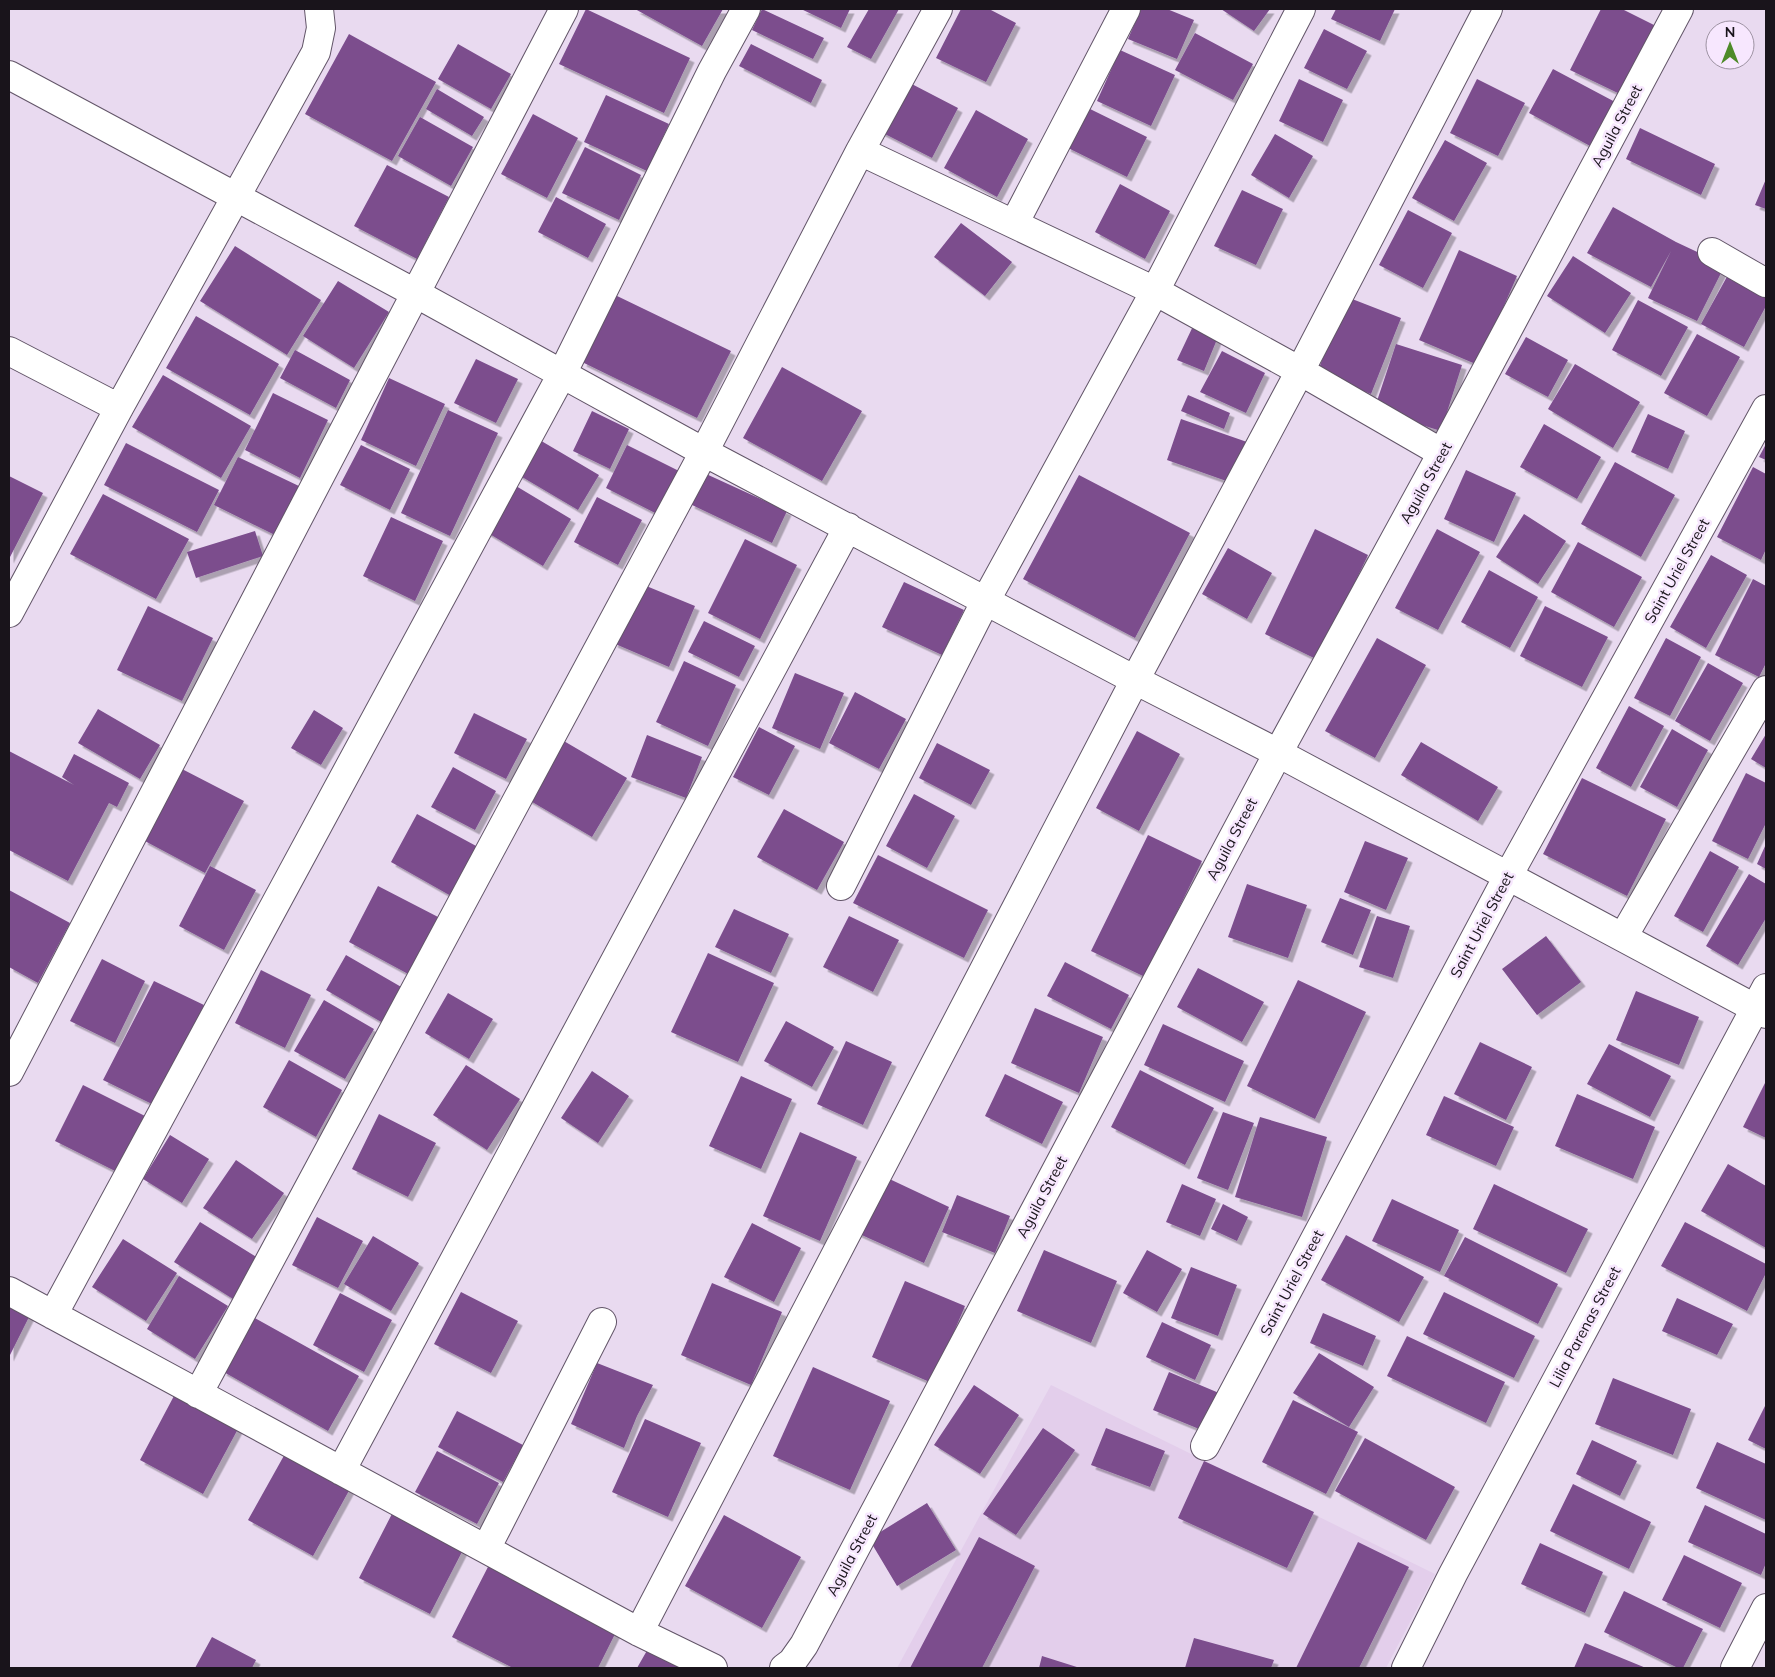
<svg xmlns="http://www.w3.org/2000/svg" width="1775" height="1677" font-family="Mulish,sans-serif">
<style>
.built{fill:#e3ceeb}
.building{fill:#7b4d8d;filter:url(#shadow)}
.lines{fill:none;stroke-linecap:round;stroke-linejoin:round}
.minor-casing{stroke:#625568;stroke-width:30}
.minor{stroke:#fff;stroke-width:28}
.labels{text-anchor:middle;stroke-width:5;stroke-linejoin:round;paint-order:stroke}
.street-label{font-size:15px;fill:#19141b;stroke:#f7e7fe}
</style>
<defs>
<filter id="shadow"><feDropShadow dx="4.5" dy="4.5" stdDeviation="0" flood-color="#0004"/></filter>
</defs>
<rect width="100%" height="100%" fill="#e9daf0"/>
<path class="built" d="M 1051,1385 L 1435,1574 L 1386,1668 L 897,1668 Z"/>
<path class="building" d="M 586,9 L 690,58 L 664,113 L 559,64 Z
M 635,9 L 723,9 L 702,46 Z
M 762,9 L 824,38 L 813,59 L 752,30 Z
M 801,9 L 850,9 L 841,28 Z
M 869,9 L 899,9 L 871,59 L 847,47 Z
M 961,9 L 989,9 L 1016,23 L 986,82 L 936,58 Z
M 1141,9 L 1167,9 L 1194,20 L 1177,59 L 1128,39 Z
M 1221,9 L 1270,9 L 1254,31 Z
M 1336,9 L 1395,9 L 1380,41 L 1331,19 Z
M 1601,9 L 1622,9 L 1656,26 L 1622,95 L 1570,70 Z
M 1324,29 L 1367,51 L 1347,89 L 1304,68 Z
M 1195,33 L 1253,64 L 1233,100 L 1175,70 Z
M 349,34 L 436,82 L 392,161 L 305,114 Z
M 458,44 L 511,74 L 491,109 L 438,79 Z
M 751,44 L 822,80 L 811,103 L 739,66 Z
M 1120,50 L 1175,75 L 1151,126 L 1097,101 Z
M 1553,69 L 1617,103 L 1592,147 L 1529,113 Z
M 1299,79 L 1343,100 L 1323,142 L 1279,121 Z
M 1477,79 L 1525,103 L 1498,156 L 1450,133 Z
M 906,81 L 958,108 L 932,158 L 879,131 Z
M 437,89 L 484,117 L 472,136 L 426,109 Z
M 606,95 L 669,124 L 647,171 L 584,142 Z
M 1086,107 L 1147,137 L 1127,177 L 1066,147 Z
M 976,110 L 1028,139 L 997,197 L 944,168 Z
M 533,114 L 578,138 L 547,198 L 501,174 Z
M 420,117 L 473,147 L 451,186 L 398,156 Z
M 1640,128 L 1715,164 L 1701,195 L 1626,159 Z
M 1275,134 L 1313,156 L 1289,198 L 1251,175 Z
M 1445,140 L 1487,163 L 1454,221 L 1412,198 Z
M 585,147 L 641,175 L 619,220 L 562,193 Z
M 387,165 L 449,197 L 417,259 L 354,226 Z
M 1766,179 L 1766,209 L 1755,205 Z
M 1120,184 L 1170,211 L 1145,259 L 1095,232 Z
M 1242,190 L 1283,209 L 1256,265 L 1214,246 Z
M 556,197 L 606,224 L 588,258 L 538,232 Z
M 1613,207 L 1676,242 L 1725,265 L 1697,321 L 1648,298 L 1671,251 L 1651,287 L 1587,253 Z
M 1408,210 L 1452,233 L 1423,288 L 1379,265 Z
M 961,223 L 1012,262 L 985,296 L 934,257 Z
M 235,246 L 321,300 L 287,355 L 200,301 Z
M 1459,250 L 1517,276 L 1478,365 L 1419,340 Z
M 1573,256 L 1631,293 L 1605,333 L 1547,296 Z
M 1729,273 L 1766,293 L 1766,306 L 1744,347 L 1701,324 Z
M 338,281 L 389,312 L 354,368 L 303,336 Z
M 615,295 L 731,351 L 697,418 L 582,362 Z
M 1347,297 L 1401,318 L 1371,394 L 1317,373 Z
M 1638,300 L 1688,327 L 1661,376 L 1612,350 Z
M 196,316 L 279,364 L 250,415 L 166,368 Z
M 1195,322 L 1220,332 L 1204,371 L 1177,360 Z
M 1697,334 L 1740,357 L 1707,416 L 1664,393 Z
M 1526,337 L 1568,360 L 1548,397 L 1505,374 Z
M 1396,344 L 1462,365 L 1441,431 L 1374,410 Z
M 295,350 L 350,380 L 336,408 L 280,378 Z
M 1222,351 L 1265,373 L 1246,413 L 1200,392 Z
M 476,359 L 518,379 L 496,423 L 454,403 Z
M 1575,364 L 1640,402 L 1613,448 L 1548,409 Z
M 782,367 L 862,411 L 822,481 L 743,438 Z
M 163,375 L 251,426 L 221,478 L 132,427 Z
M 389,378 L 445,404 L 416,466 L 361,440 Z
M 273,393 L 328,420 L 300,478 L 245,450 Z
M 1188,395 L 1230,413 L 1224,429 L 1181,411 Z
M 448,410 L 498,433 L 450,536 L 401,513 Z
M 592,411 L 629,429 L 610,469 L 573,451 Z
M 1648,414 L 1685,431 L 1668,469 L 1631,452 Z
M 1181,419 L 1247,442 L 1232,483 L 1167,460 Z
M 1544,424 L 1601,457 L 1577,499 L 1520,467 Z
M 538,439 L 599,475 L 578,510 L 517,474 Z
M 126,443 L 219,490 L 197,532 L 104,485 Z
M 1766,444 L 1766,460 L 1759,457 Z
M 361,445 L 410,469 L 390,510 L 340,485 Z
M 627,445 L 683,473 L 661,516 L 606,488 Z
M 238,457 L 301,487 L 277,536 L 214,505 Z
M 1615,462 L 1675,495 L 1641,557 L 1581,524 Z
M 1753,467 L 1766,474 L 1766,549 L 1761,560 L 1717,537 Z
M 1466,470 L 1516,493 L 1494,542 L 1444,519 Z
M 704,473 L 787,511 L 772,543 L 690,504 Z
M 1079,475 L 1190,533 L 1135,638 L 1023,579 Z
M 9,476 L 43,493 L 9,559 Z
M 511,483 L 571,519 L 543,566 L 483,530 Z
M 103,494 L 189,539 L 156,599 L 70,554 Z
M 597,497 L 642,520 L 618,565 L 574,542 Z
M 1524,514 L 1566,541 L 1538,584 L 1496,557 Z
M 391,517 L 443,541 L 415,601 L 363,576 Z
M 1315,529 L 1368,555 L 1318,660 L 1265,634 Z
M 1437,529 L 1480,552 L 1438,630 L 1395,608 Z
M 255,531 L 263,556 L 196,578 L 187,552 Z
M 745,539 L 797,565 L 760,639 L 708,613 Z
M 1578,542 L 1642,577 L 1614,627 L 1551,592 Z
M 1228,548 L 1272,573 L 1247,619 L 1202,594 Z
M 1711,555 L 1747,575 L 1706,648 L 1670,627 Z
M 1489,570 L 1538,597 L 1510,648 L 1461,622 Z
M 1753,579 L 1766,586 L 1766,663 L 1759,677 L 1715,655 Z
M 904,582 L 964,610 L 942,655 L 882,627 Z
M 639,583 L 695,606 L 669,667 L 613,643 Z
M 148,606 L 213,638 L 182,701 L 117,670 Z
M 1545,606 L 1608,637 L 1582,687 L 1520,656 Z
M 704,621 L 755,646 L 739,677 L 688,652 Z
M 1377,638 L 1426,665 L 1375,758 L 1325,731 Z
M 1666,638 L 1701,657 L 1670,716 L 1634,698 Z
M 684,661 L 736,685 L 708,746 L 656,722 Z
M 1708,663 L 1743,683 L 1710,741 L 1675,721 Z
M 795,673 L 844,693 L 820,749 L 772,728 Z
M 855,692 L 906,719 L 879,769 L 829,743 Z
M 1629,706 L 1664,726 L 1631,787 L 1596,768 Z
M 98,709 L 160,745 L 140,779 L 78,743 Z
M 314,710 L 343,728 L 321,765 L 291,748 Z
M 474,713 L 527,739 L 506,779 L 454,753 Z
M 759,727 L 795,746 L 769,795 L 733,777 Z
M 1672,729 L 1708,750 L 1677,807 L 1640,787 Z
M 1137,731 L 1180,754 L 1139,831 L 1096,808 Z
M 1766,734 L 1766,768 L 1751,759 Z
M 647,735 L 702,757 L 686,798 L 631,777 Z
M 557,737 L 627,778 L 592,837 L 522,796 Z
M 1421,742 L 1498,787 L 1478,821 L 1401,775 Z
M 937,743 L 990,770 L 971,805 L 919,778 Z
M 9,751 L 74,785 L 62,777 L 74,754 L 129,783 L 117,807 L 109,803 L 68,881 L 9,850 Z
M 453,767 L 496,791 L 475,830 L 431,807 Z
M 182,769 L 244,801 L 205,873 L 143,840 Z
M 1746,773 L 1766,783 L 1766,823 L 1748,859 L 1712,841 Z
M 1582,778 L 1666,819 L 1627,896 L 1543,854 Z
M 914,794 L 955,816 L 927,868 L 886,846 Z
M 784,809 L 844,842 L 817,890 L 757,857 Z
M 417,814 L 478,847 L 451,896 L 391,862 Z
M 1148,835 L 1202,861 L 1145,977 L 1091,951 Z
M 1365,841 L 1408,858 L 1386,910 L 1344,892 Z
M 1766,844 L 1766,869 L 1757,864 Z
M 1710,851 L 1739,867 L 1703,932 L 1674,916 Z
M 878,855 L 988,910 L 964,958 L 853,903 Z
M 210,866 L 256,890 L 224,950 L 179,926 Z
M 1749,874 L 1766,884 L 1766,918 L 1738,965 L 1706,946 Z
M 1247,884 L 1307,905 L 1288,958 L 1228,937 Z
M 378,886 L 440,918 L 410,975 L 349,942 Z
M 9,890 L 70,923 L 38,983 L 9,967 Z
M 1340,898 L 1371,910 L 1353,955 L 1321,942 Z
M 734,909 L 789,934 L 771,973 L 715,947 Z
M 849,916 L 899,940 L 873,992 L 823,967 Z
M 1377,916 L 1410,926 L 1393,978 L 1359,967 Z
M 1546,936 L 1581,982 L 1537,1015 L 1502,969 Z
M 708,953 L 774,983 L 738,1062 L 671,1032 Z
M 346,955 L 403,988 L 383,1023 L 326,990 Z
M 102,959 L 145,981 L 115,1043 L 70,1021 Z
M 1065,962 L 1129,995 L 1111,1029 L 1047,996 Z
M 1198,968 L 1264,1002 L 1242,1042 L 1177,1007 Z
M 261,970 L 311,995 L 285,1048 L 235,1023 Z
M 1298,980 L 1366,1012 L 1315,1119 L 1247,1086 Z
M 154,981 L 204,1005 L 154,1105 L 103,1080 Z
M 1636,991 L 1699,1017 L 1679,1065 L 1616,1040 Z
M 448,993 L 493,1019 L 469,1059 L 425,1033 Z
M 324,1000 L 374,1029 L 345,1079 L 294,1051 Z
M 1035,1008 L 1103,1037 L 1079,1093 L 1011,1063 Z
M 786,1021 L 834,1047 L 812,1087 L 764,1061 Z
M 1163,1024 L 1244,1061 L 1225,1102 L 1144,1065 Z
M 846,1041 L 892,1062 L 863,1125 L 817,1104 Z
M 1480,1042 L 1532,1067 L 1506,1120 L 1454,1094 Z
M 1609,1044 L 1671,1076 L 1650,1117 L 1587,1084 Z
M 289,1060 L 342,1090 L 316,1137 L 263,1107 Z
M 466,1065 L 520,1099 L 487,1150 L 433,1115 Z
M 1140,1070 L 1214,1108 L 1185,1165 L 1111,1127 Z
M 592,1071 L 629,1096 L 598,1143 L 561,1118 Z
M 1005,1074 L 1063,1102 L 1042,1144 L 985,1116 Z
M 741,1076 L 792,1099 L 761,1169 L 709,1146 Z
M 1766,1081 L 1766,1138 L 1743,1127 Z
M 83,1085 L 149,1118 L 121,1174 L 55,1141 Z
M 1577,1094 L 1655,1127 L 1633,1179 L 1555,1146 Z
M 1444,1096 L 1514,1127 L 1496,1166 L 1426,1135 Z
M 1223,1112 L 1254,1123 L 1228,1190 L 1197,1178 Z
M 379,1114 L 436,1143 L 408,1197 L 352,1169 Z
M 1260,1117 L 1327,1137 L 1302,1217 L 1235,1197 Z
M 800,1132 L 857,1157 L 820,1241 L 763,1216 Z
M 170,1135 L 209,1159 L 182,1203 L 143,1179 Z
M 236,1160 L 284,1193 L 252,1239 L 203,1208 Z
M 1728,1164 L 1766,1186 L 1766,1248 L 1701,1211 Z
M 881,1175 L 949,1207 L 924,1263 L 855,1232 Z
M 1182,1184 L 1216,1199 L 1200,1236 L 1166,1222 Z
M 1494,1184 L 1588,1229 L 1566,1273 L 1473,1229 Z
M 957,1195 L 1010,1216 L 995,1253 L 942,1232 Z
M 1392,1199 L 1459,1230 L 1440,1272 L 1372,1241 Z
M 1223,1204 L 1248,1217 L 1237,1241 L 1211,1229 Z
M 317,1217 L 363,1241 L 338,1288 L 292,1265 Z
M 200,1222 L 258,1258 L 233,1299 L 174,1262 Z
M 1685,1222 L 1766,1264 L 1766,1273 L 1747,1311 L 1661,1266 Z
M 752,1223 L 801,1248 L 774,1302 L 724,1277 Z
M 1346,1235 L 1424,1277 L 1399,1322 L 1321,1280 Z
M 373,1236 L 419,1263 L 391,1311 L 344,1284 Z
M 1465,1237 L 1558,1284 L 1538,1324 L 1444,1276 Z
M 123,1239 L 177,1273 L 146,1321 L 92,1287 Z
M 1044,1250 L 1117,1281 L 1091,1343 L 1017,1311 Z
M 1147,1250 L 1182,1269 L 1157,1312 L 1123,1293 Z
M 1191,1267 L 1237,1285 L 1218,1336 L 1171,1318 Z
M 179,1276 L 228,1306 L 195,1359 L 147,1329 Z
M 905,1281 L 965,1306 L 932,1383 L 872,1357 Z
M 712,1283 L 782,1312 L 751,1385 L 681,1355 Z
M 461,1292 L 518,1321 L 491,1373 L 434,1344 Z
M 1444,1292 L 1535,1336 L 1514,1378 L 1423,1334 Z
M 340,1293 L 392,1320 L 364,1372 L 313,1345 Z
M 1677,1298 L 1733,1324 L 1717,1355 L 1662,1331 Z
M 9,1300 L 32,1311 L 9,1357 Z
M 1323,1313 L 1376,1336 L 1363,1366 L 1310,1343 Z
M 253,1317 L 359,1376 L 328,1431 L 222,1371 Z
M 1162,1322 L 1211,1345 L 1195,1380 L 1146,1357 Z
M 1407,1336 L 1505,1382 L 1486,1423 L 1387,1376 Z
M 1319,1353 L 1374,1387 L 1349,1427 L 1293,1393 Z
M 597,1363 L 653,1385 L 637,1416 L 624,1448 L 571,1424 Z
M 813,1367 L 890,1401 L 850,1490 L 773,1456 Z
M 1169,1372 L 1219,1393 L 1204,1431 L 1153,1410 Z
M 1613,1378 L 1691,1409 L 1673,1455 L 1595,1424 Z
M 974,1385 L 1019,1415 L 980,1474 L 934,1445 Z
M 175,1394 L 239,1427 L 203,1494 L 140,1460 Z
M 1293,1400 L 1358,1432 L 1326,1494 L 1262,1462 Z
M 1766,1404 L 1766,1449 L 1748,1440 Z
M 457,1411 L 523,1445 L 503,1482 L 438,1447 Z
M 645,1419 L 701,1443 L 668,1517 L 612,1492 Z
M 1043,1428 L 1075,1450 L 1016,1535 L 983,1514 Z
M 1106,1428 L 1165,1451 L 1150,1487 L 1091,1465 Z
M 1365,1438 L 1455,1487 L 1426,1540 L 1335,1491 Z
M 1592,1440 L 1637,1461 L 1620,1496 L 1576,1474 Z
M 1717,1442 L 1766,1464 L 1766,1520 L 1696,1488 Z
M 437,1451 L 499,1483 L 477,1524 L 415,1492 Z
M 286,1452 L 351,1487 L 313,1556 L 248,1520 Z
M 1204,1461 L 1314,1512 L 1287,1568 L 1178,1518 Z
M 1573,1484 L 1651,1522 L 1629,1569 L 1550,1531 Z
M 927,1503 L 956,1550 L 897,1586 L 869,1539 Z
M 1705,1505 L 1766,1534 L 1766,1563 L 1761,1575 L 1688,1542 Z
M 395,1508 L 466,1544 L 430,1614 L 359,1578 Z
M 724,1515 L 801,1557 L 762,1628 L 685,1586 Z
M 979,1537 L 1035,1566 L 982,1668 L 910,1668 Z
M 1358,1542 L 1409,1567 L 1359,1668 L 1296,1668 Z
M 1540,1543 L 1603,1572 L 1585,1613 L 1521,1584 Z
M 1684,1555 L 1742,1583 L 1720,1628 L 1662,1600 Z
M 490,1563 L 618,1628 L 598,1668 L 513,1668 L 452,1637 Z
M 1624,1591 L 1703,1629 L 1683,1668 L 1678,1668 L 1604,1632 Z
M 212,1637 L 256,1660 L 252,1668 L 195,1668 Z
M 1194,1638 L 1274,1660 L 1271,1668 L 1185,1668 Z
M 1585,1643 L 1646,1668 L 1574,1668 Z
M 649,1647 L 687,1668 L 637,1668 Z
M 1042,1656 L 1080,1668 L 1039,1668 Z"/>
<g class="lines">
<g class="minor-casing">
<path id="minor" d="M 9,75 L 415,293 L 704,452 L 1135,680 L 1278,753 L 1766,1014
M 860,151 L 1155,291 L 1300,371 L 1442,453
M 1014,224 L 1126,9
M 1712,252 L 1766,283
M 9,351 L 119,408
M 9,613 L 119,408 L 316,52 L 321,28 L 319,9
M 841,886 L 986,600 L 1155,291 L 1301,9
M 1623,937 L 1766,690
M 9,1072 L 564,9
M 9,1291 L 639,1632 L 713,1668
M 53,1315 L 562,374 L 712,71 L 746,9
M 198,1394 L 704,452 L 860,151 L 938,9
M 1205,1446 L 1508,876 L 1766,409
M 341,1471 L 848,527
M 486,1549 L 602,1322
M 639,1632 L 1135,680 L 1300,371 L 1488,9
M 784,1668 L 792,1662 L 804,1645 L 1278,753 L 1442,453 L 1679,9
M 1406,1668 L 1453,1574 L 1766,988
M 1735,1668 L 1766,1608"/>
</g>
<use href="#minor" class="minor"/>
</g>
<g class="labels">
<g class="street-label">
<text transform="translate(1617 126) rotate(-62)" y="5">Aguila Street</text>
<text transform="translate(1426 483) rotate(-61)" y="5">Aguila Street</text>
<text transform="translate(1677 571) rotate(-61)" y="5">Saint Uriel Street</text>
<text transform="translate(1232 839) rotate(-62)" y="5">Aguila Street</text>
<text transform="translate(1482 925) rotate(-62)" y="5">Saint Uriel Street</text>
<text transform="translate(1042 1197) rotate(-62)" y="5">Aguila Street</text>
<text transform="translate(1292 1283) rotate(-62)" y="5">Saint Uriel Street</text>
<text transform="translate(1585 1327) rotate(-62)" y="5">Lilia Parenas Street</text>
<text transform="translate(852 1555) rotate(-62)" y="5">Aguila Street</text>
</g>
</g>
<rect width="1775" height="1677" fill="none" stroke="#19141b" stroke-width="20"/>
<g transform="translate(1730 45)"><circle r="24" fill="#f7e7fe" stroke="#9e93a3"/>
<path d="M0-4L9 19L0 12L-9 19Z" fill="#4e8a29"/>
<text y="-8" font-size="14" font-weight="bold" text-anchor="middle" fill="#19141b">N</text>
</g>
</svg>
